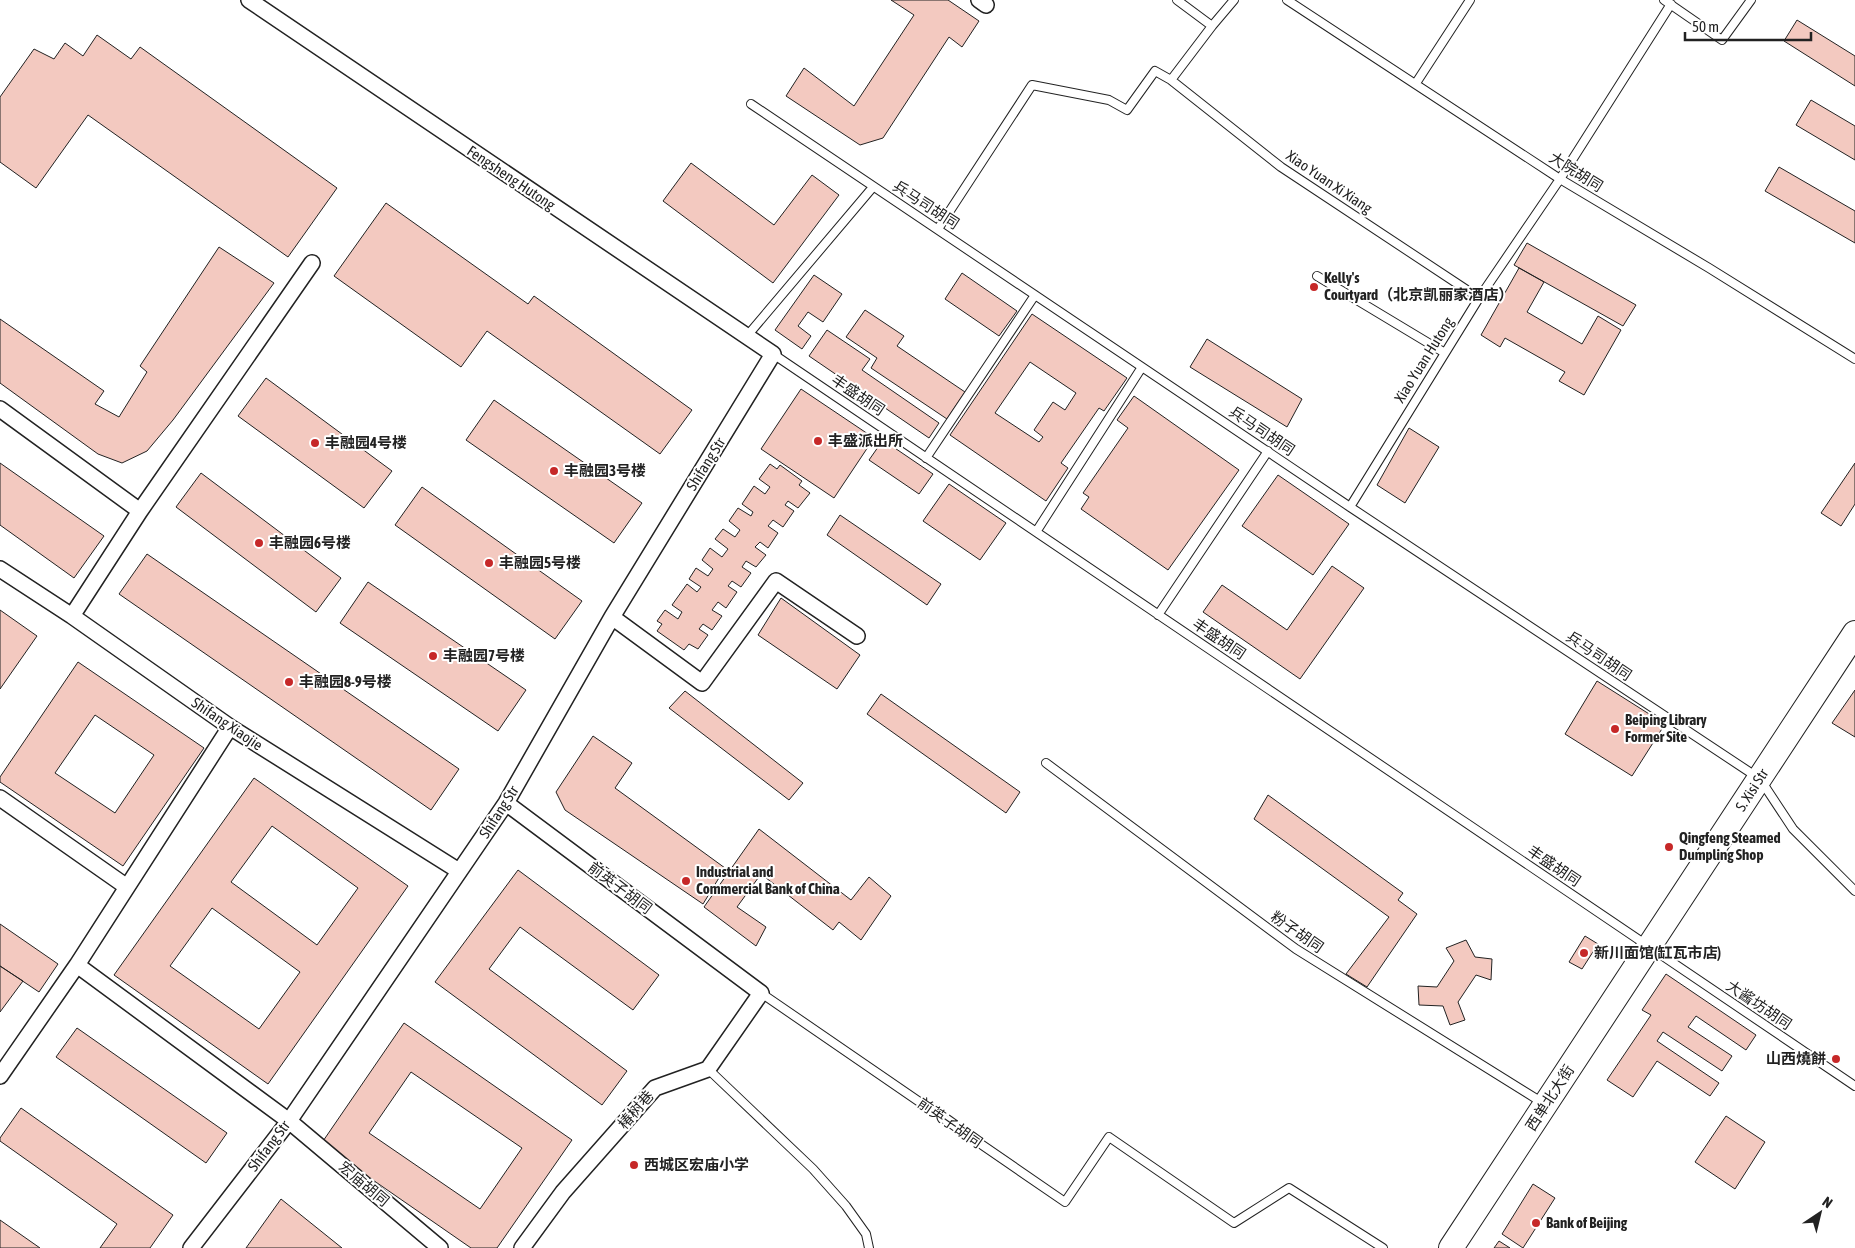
<svg xmlns="http://www.w3.org/2000/svg" width="1855" height="1248" font-family="'Asap Condensed','Noto Sans SC',sans-serif">
<style>
.building{fill:#f3c9c0;stroke:#222;fill-rule:evenodd}
.lines{fill:none;stroke-linecap:round;stroke-linejoin:round}
.lane-casing{stroke:#222;stroke-width:10}
.street-casing{stroke:#222;stroke-width:18}
.primary-casing{stroke:#222;stroke-width:26}
.lane{stroke:#fff;stroke-width:8}
.street{stroke:#fff;stroke-width:15}
.primary{stroke:#fff;stroke-width:24}
.poi-dot{fill:#c62828;stroke:#fff;stroke-width:2}
.labels{text-anchor:middle;stroke-width:4;stroke-linejoin:round;paint-order:stroke}
.street-label{font-size:15px;fill:#222;stroke:#fff}
.poi-label{font-size:15px;font-weight:bold;fill:#222;stroke:#fff;text-anchor:start}
</style>
<rect width="100%" height="100%" fill="#fff"/>
<path class="building" d="M 948,0 L 979,21 L 962,47 L 949,37 L 883,138 L 860,145 L 786,96 L 804,68 L 854,106 L 914,15 L 891,0 Z
M 1797,20 L 1855,56 L 1855,86 L 1784,41 Z
M 97,35 L 131,59 L 140,47 L 337,188 L 288,257 L 88,115 L 36,188 L 0,162 L 0,97 L 34,49 L 54,59 L 65,43 L 83,56 Z
M 1811,100 L 1855,126 L 1855,160 L 1796,125 Z
M 691,163 L 774,225 L 812,175 L 839,195 L 773,283 L 663,201 Z
M 1779,167 L 1855,211 L 1855,243 L 1765,191 Z
M 386,203 L 528,304 L 534,296 L 692,410 L 660,454 L 487,331 L 461,367 L 334,276 Z
M 1527,243 L 1636,305 L 1623,326 L 1514,265 Z
M 219,247 L 274,283 L 173,420 L 147,451 L 122,463 L 98,454 L 0,383 L 0,319 L 104,391 L 95,404 L 119,417 L 147,372 L 140,366 Z
M 1519,268 L 1544,282 L 1527,312 L 1582,344 L 1598,316 L 1621,330 L 1584,395 L 1559,381 L 1565,372 L 1505,338 L 1500,347 L 1481,335 Z
M 962,273 L 1017,311 L 999,336 L 945,299 Z
M 814,275 L 842,294 L 823,322 L 808,312 L 798,326 L 811,336 L 802,349 L 775,330 Z
M 865,310 L 904,336 L 897,346 L 965,392 L 947,419 L 871,368 L 877,358 L 846,337 Z
M 1032,314 L 1127,378 L 1104,411 L 1099,408 L 1061,463 L 1068,468 L 1046,501 L 950,435 ZM 1030,362 L 1076,393 L 1065,410 L 1053,402 L 1034,430 L 1043,437 L 1039,442 L 995,413 Z
M 827,330 L 870,359 L 862,370 L 939,423 L 929,438 L 809,356 Z
M 1207,339 L 1302,399 L 1287,427 L 1190,367 Z
M 266,378 L 392,471 L 364,508 L 238,416 Z
M 801,389 L 874,438 L 834,498 L 761,449 Z
M 1134,396 L 1239,470 L 1168,570 L 1081,509 L 1089,497 L 1083,493 L 1128,428 L 1117,420 Z
M 494,400 L 642,503 L 614,543 L 466,440 Z
M 1409,428 L 1439,447 L 1405,503 L 1377,485 Z
M 883,440 L 933,474 L 919,494 L 869,460 Z
M 0,463 L 104,536 L 74,578 L 0,525 Z
M 1855,463 L 1855,504 L 1841,526 L 1821,513 Z
M 770,464 L 777,469 L 780,465 L 802,481 L 799,485 L 810,493 L 798,508 L 788,501 L 785,505 L 794,511 L 783,527 L 773,520 L 768,526 L 778,533 L 768,548 L 760,542 L 755,547 L 766,555 L 756,567 L 746,561 L 742,567 L 751,573 L 741,587 L 732,581 L 728,586 L 737,592 L 726,608 L 718,602 L 712,610 L 722,616 L 712,630 L 703,624 L 699,629 L 708,635 L 698,649 L 689,644 L 684,650 L 657,631 L 662,624 L 657,621 L 665,610 L 678,619 L 682,612 L 672,605 L 687,584 L 697,592 L 701,587 L 689,579 L 696,568 L 708,576 L 713,569 L 702,560 L 710,548 L 722,557 L 728,549 L 715,539 L 723,529 L 735,537 L 740,530 L 729,521 L 738,508 L 751,516 L 753,512 L 742,504 L 754,486 L 765,494 L 770,487 L 759,479 Z
M 201,473 L 341,578 L 316,612 L 176,507 Z
M 1278,475 L 1349,524 L 1313,575 L 1242,526 Z
M 949,484 L 1006,523 L 980,560 L 923,521 Z
M 422,487 L 582,601 L 555,639 L 395,525 Z
M 840,515 L 941,584 L 927,605 L 827,535 Z
M 147,554 L 459,769 L 431,810 L 119,594 Z
M 1332,566 L 1364,588 L 1300,679 L 1203,612 L 1222,585 L 1287,630 Z
M 368,582 L 526,690 L 498,731 L 340,623 Z
M 781,598 L 860,655 L 837,689 L 758,635 Z
M 0,610 L 37,636 L 0,689 Z
M 78,662 L 204,748 L 123,866 L 0,782 L 0,777 ZM 95,715 L 154,755 L 115,813 L 55,773 Z
M 1597,681 L 1665,724 L 1632,776 L 1565,734 Z
M 1855,690 L 1855,737 L 1832,723 Z
M 685,691 L 803,783 L 789,800 L 669,708 Z
M 881,694 L 1020,792 L 1006,813 L 867,714 Z
M 593,736 L 632,763 L 615,788 L 725,868 L 703,904 L 565,810 L 556,792 Z
M 254,778 L 408,886 L 268,1084 L 114,975 ZM 272,826 L 358,888 L 317,945 L 231,882 ZM 212,908 L 300,972 L 259,1029 L 170,966 Z
M 1268,795 L 1403,893 L 1398,900 L 1417,914 L 1367,987 L 1346,974 L 1389,917 L 1254,819 Z
M 759,829 L 851,900 L 869,877 L 891,896 L 861,940 L 839,922 L 833,930 L 761,874 L 737,907 L 766,927 L 756,946 L 704,907 Z
M 518,870 L 659,975 L 633,1010 L 520,927 L 489,969 L 627,1071 L 602,1105 L 435,982 Z
M 0,924 L 58,964 L 39,992 L 0,966 Z
M 1585,936 L 1598,944 L 1582,969 L 1569,962 Z
M 1466,940 L 1475,957 L 1492,959 L 1491,980 L 1476,975 L 1458,1002 L 1465,1020 L 1450,1025 L 1443,1006 L 1419,1005 L 1418,986 L 1437,987 L 1454,961 L 1446,948 Z
M 0,966 L 23,981 L 0,1012 Z
M 1666,974 L 1756,1035 L 1746,1050 L 1696,1016 L 1688,1027 L 1732,1056 L 1722,1071 L 1663,1032 L 1657,1041 L 1719,1083 L 1710,1096 L 1657,1061 L 1633,1097 L 1607,1080 L 1651,1015 L 1642,1010 Z
M 404,1023 L 572,1140 L 497,1248 L 471,1248 L 321,1144 ZM 411,1072 L 522,1148 L 480,1209 L 369,1133 Z
M 77,1028 L 227,1133 L 206,1163 L 56,1057 Z
M 21,1108 L 173,1215 L 150,1248 L 100,1248 L 117,1224 L 0,1141 L 0,1138 Z
M 1726,1116 L 1765,1142 L 1735,1189 L 1695,1162 Z
M 1533,1184 L 1555,1198 L 1523,1248 L 1502,1234 Z
M 281,1199 L 342,1248 L 246,1248 Z
M 0,1220 L 40,1248 L 0,1248 Z
M 1499,1241 L 1510,1248 L 1494,1248 Z"/>
<g class="lines">
<g class="lane-casing">
<path id="lane" d="M 1177,0 L 1212,26 L 1234,0
M 1287,0 L 1560,179 L 1709,268 L 1855,359
M 1664,0 L 1722,40 L 1751,0
M 1171,80 L 1281,167 L 1479,298
M 1416,83 L 1470,0
M 751,104 L 1350,507 L 1760,779 L 1793,829 L 1855,891
M 938,229 L 1032,85 L 1109,100 L 1127,110 L 1155,71 L 1171,80 L 1212,26
M 1317,276 L 1445,353
M 747,336 L 873,187
M 773,354 L 1855,1086
M 926,458 L 1035,295
M 1350,507 L 1479,298 L 1560,179 L 1671,4
M 1036,532 L 1142,367
M 1158,615 L 1268,451
M 1046,763 L 1296,949 L 1543,1103
M 761,993 L 1065,1202 L 1109,1137 L 1234,1223 L 1289,1188 L 1383,1248
M 708,1069 L 813,1169 L 846,1206 L 866,1234 L 869,1248"/>
</g>
<g class="street-casing">
<path id="street" d="M 979,0 L 986,5
M 0,409 L 140,511
M 0,569 L 72,616 L 230,727 L 459,871
M 72,616 L 140,511 L 312,263
M 612,617 L 702,683 L 776,581 L 857,636
M 0,798 L 127,887
M 506,803 L 761,993 L 708,1069 L 655,1088 L 563,1192 L 522,1248
M 77,965 L 289,1121 L 440,1248
M 0,1076 L 77,965 L 230,727
M 191,1248 L 289,1121 L 506,803 L 612,617 L 773,354 L 249,0"/>
</g>
<g class="primary-casing">
<path id="primary" d="M 1451,1248 L 1855,633"/>
</g>
<use href="#lane" class="lane"/>
<use href="#street" class="street"/>
<use href="#primary" class="primary"/>
</g>
<g class="poi-dot">
<circle cx="1314" cy="287" r="5"/>
<circle cx="818" cy="441" r="5"/>
<circle cx="315" cy="443" r="5"/>
<circle cx="554" cy="471" r="5"/>
<circle cx="259" cy="543" r="5"/>
<circle cx="489" cy="563" r="5"/>
<circle cx="433" cy="656" r="5"/>
<circle cx="289" cy="682" r="5"/>
<circle cx="1615" cy="729" r="5"/>
<circle cx="1669" cy="847" r="5"/>
<circle cx="686" cy="881" r="5"/>
<circle cx="1584" cy="953" r="5"/>
<circle cx="1836" cy="1059" r="5"/>
<circle cx="634" cy="1165" r="5"/>
<circle cx="1536" cy="1223" r="5"/>
</g>
<g class="labels">
<g class="street-label">
<text transform="translate(1576 172) rotate(32)" y="5">大院胡同</text>
<text transform="translate(511 178) rotate(34)" y="5">Fengsheng Hutong</text>
<text transform="translate(1329 182) rotate(34)" y="5">Xiao Yuan Xi Xiang</text>
<text transform="translate(926 205) rotate(33)" y="5">兵马司胡同</text>
<text transform="translate(1424 360) rotate(-58)" y="5">Xiao Yuan Hutong</text>
<text transform="translate(858 395) rotate(34)" y="5">丰盛胡同</text>
<text transform="translate(1262 431) rotate(34)" y="5">兵马司胡同</text>
<text transform="translate(706 464) rotate(-58)" y="5">Shifang Str</text>
<text transform="translate(1219 639) rotate(34)" y="5">丰盛胡同</text>
<text transform="translate(1599 656) rotate(34)" y="5">兵马司胡同</text>
<text transform="translate(227 724) rotate(34)" y="5">Shifang Xiaojie</text>
<text transform="translate(1752 790) rotate(-57)" y="5">S. Xisi Str</text>
<text transform="translate(499 812) rotate(-57)" y="5">Shifang Str</text>
<text transform="translate(1554 866) rotate(34)" y="5">丰盛胡同</text>
<text transform="translate(620 888) rotate(37)" y="5">前英子胡同</text>
<text transform="translate(1297 932) rotate(35)" y="5">粉子胡同</text>
<text transform="translate(1759 1005) rotate(34)" y="5">大酱坊胡同</text>
<text transform="translate(1550 1098) rotate(-57)" y="5">西单北大街</text>
<text transform="translate(636 1110) rotate(-49)" y="5">椿树巷</text>
<text transform="translate(950 1123) rotate(35)" y="5">前英子胡同</text>
<text transform="translate(269 1146) rotate(-53)" y="5">Shifang Str</text>
<text transform="translate(364 1184) rotate(40)" y="5">宏庙胡同</text>
</g>
<g class="poi-label">
<text x="1324" y="283">Kelly's<tspan x="1324" dy="17">Courtyard（北京凯丽家酒店）</tspan></text>
<text x="828" y="446">丰盛派出所</text>
<text x="325" y="448">丰融园4号楼</text>
<text x="564" y="476">丰融园3号楼</text>
<text x="269" y="548">丰融园6号楼</text>
<text x="499" y="568">丰融园5号楼</text>
<text x="443" y="661">丰融园7号楼</text>
<text x="299" y="687">丰融园8-9号楼</text>
<text x="1625" y="725">Beiping Library<tspan x="1625" dy="17">Former Site</tspan></text>
<text x="1679" y="843">Qingfeng Steamed<tspan x="1679" dy="17">Dumpling Shop</tspan></text>
<text x="696" y="877">Industrial and<tspan x="696" dy="17">Commercial Bank of China</tspan></text>
<text x="1594" y="958">新川面馆(缸瓦市店)</text>
<text x="1826" y="1064" text-anchor="end">山西燒餅</text>
<text x="644" y="1170">西城区宏庙小学</text>
<text x="1546" y="1228">Bank of Beijing</text>
</g>
</g>
<g transform="translate(1820 1213) rotate(35)" stroke="#ffffff" stroke-width="4" paint-order="stroke">
<path d="M0-4L9 19L0 12L-9 19Z" fill="#222222"/>
<text y="-8" font-size="14" font-weight="bold" text-anchor="middle" fill="#222222">N</text>
</g>
<path d="M1685 32v8h126v-8" fill="none" stroke="#222222" stroke-width="2.5"/>
<text x="1692" y="32" font-size="15" fill="#222222" stroke="#ffffff" stroke-width="4" paint-order="stroke">50 m</text>
</svg>
